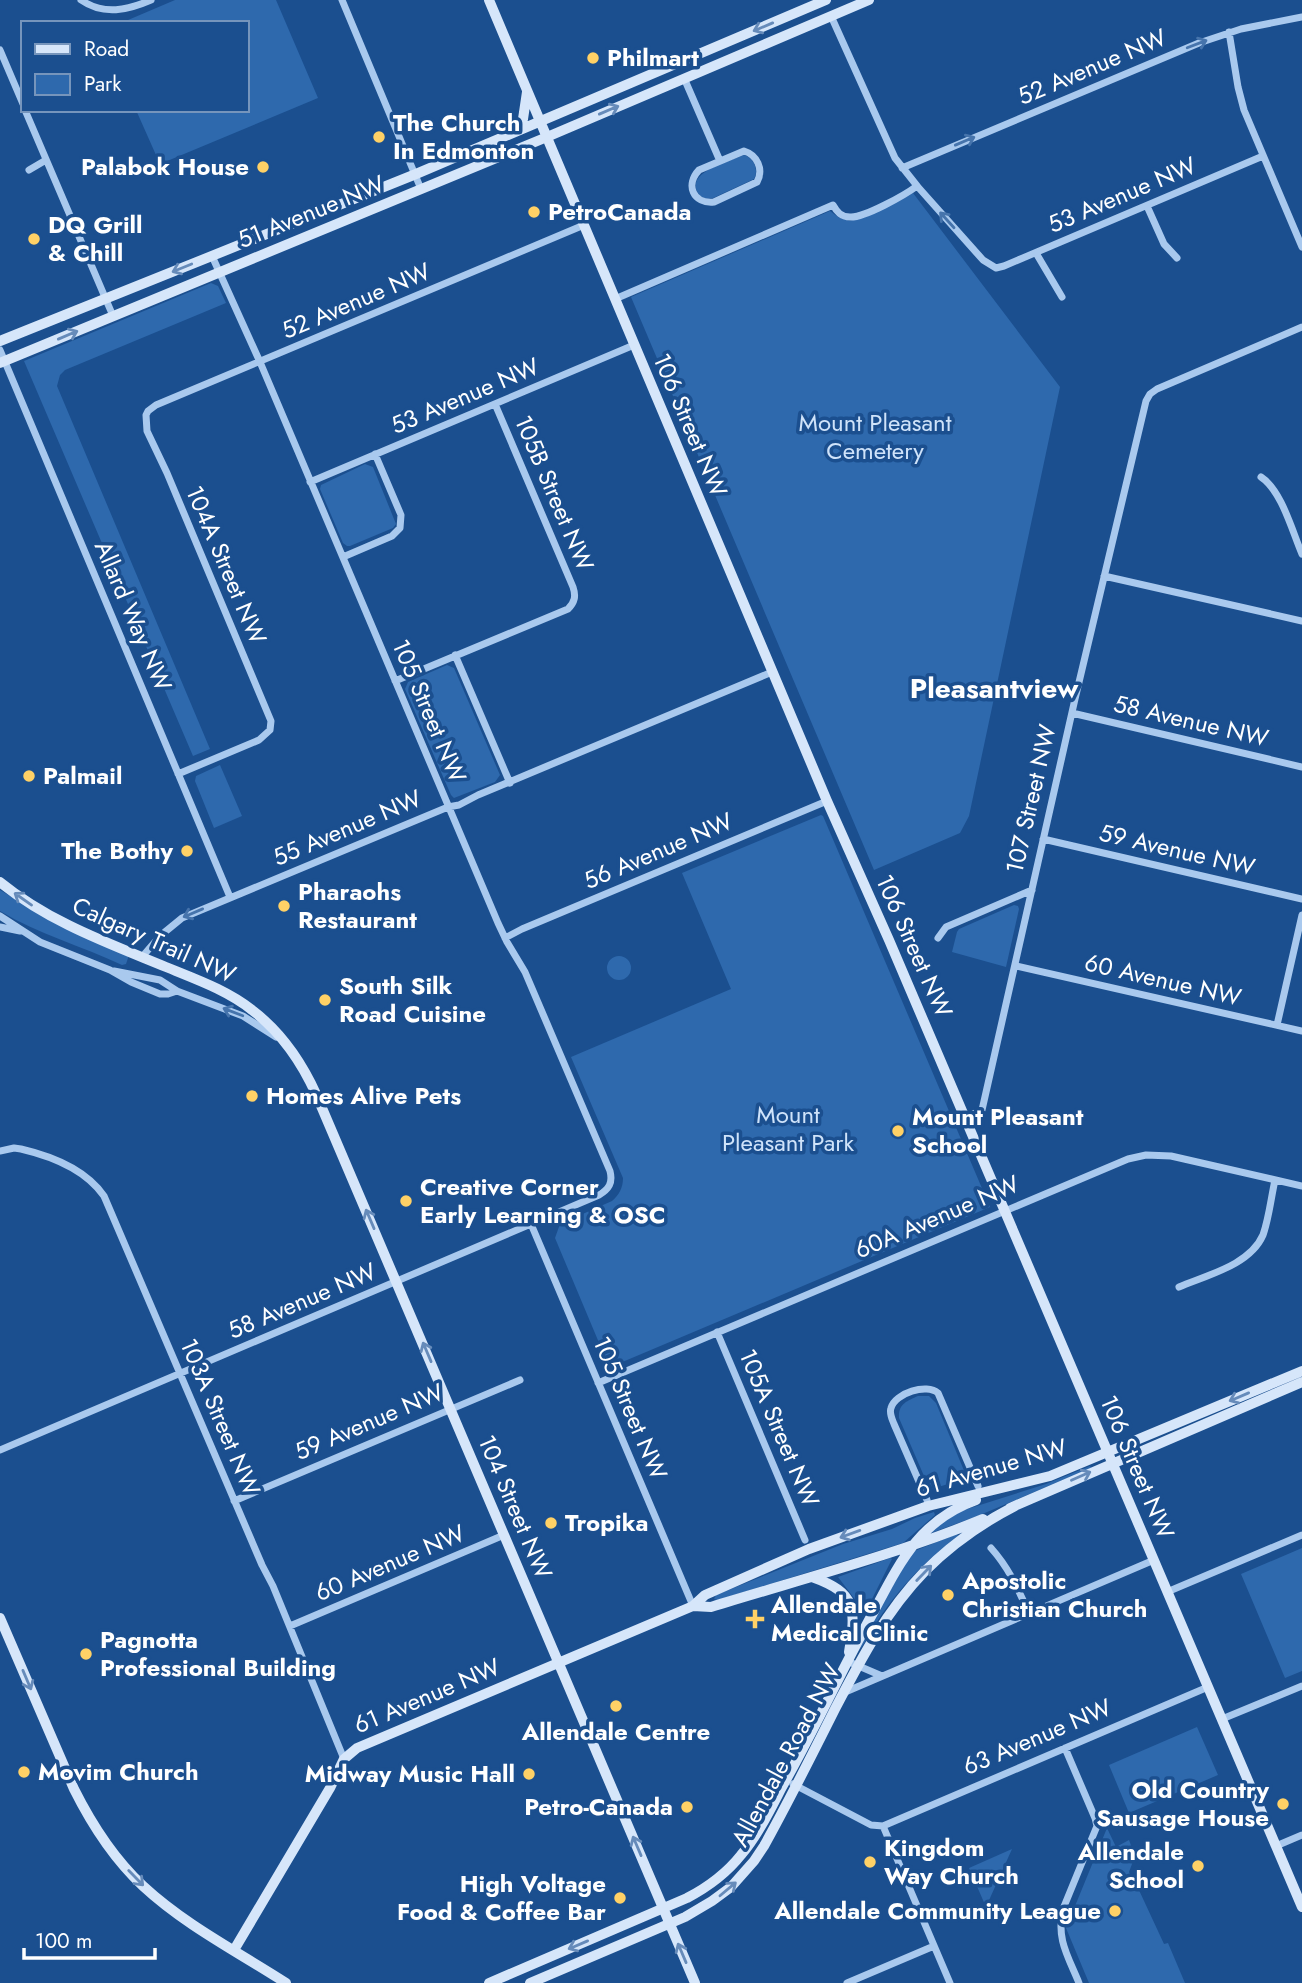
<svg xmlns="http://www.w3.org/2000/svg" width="1302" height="1983" font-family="Jost,sans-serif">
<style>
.green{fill:#2e69ad}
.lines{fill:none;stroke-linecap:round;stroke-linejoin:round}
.street{stroke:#a9c9ee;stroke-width:7}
.secondary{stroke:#d6e6fa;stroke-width:10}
.oneway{stroke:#668bba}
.oneway2{stroke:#4674ac}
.poi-dot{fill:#ffd166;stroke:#1b4f8f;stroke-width:2.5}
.labels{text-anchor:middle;stroke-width:7;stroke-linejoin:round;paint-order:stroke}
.poi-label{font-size:24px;font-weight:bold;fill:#fff;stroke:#1b4f8f;text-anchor:start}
.street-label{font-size:24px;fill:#fff;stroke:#1b4f8f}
.park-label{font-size:24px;fill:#cfe3fa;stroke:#1b4f8f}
.quarter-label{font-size:28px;font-weight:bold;fill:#fff;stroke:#1b4f8f}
</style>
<rect width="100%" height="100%" fill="#1b4f8f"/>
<path class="green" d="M 175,0 L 276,0 L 318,98 L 160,164 L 136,110 L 247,110 L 247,23 L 121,23 Z
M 744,155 C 754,158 759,170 754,179 L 713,198 C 707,199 702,199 698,193 C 685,172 730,161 744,155 Z
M 913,193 L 1060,387 L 969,816 L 960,833 L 874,870 L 631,297 L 830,211 L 838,217 L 850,221 L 903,199 Z
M 211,283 L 218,286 L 226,303 L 65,370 L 60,375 L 57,386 L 210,749 L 193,756 L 24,361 Z
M 365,464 L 373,467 L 396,524 L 393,528 L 350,546 L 347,546 L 343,543 L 320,489 L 321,485 Z
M 447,665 L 454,668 L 500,775 L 495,782 L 454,798 L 451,795 L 405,689 L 408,682 Z
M 220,765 L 242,816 L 214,828 L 195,781 L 196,776 Z
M 821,815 L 823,816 L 990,1207 L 620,1363 L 605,1357 L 555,1238 L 560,1224 L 612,1201 C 619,1195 623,1188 623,1178 L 571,1057 L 731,989 L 682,873 Z
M 0,890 L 42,915 L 129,955 L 126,964 L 122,965 C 82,946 38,934 0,911 Z
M 1014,905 L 1018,906 L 1019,909 L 1006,967 L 952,952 L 957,932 L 959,929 Z
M607 968a12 12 0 1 1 24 0a12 12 0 1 1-24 0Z
M 918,1396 L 929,1396 L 936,1403 L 965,1473 L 964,1479 L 932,1489 L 924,1476 L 899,1418 C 898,1404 907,1401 918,1396 Z
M 1090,1466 L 1091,1468 L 980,1515 L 931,1533 L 932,1529 L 961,1511 L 1046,1484 Z
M 934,1512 L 935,1515 L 903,1543 L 718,1600 L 714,1599 L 716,1595 L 843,1544 L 892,1529 L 915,1518 Z
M 957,1534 L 958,1536 C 928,1558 903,1584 882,1614 C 873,1627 865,1645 855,1655 L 909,1555 L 912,1552 Z
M 1302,1548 L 1302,1671 L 1285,1678 L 1241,1574 Z
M 890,1558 L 892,1559 L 863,1617 L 857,1602 L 838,1577 Z
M 1197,1727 L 1218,1775 L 1129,1813 L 1109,1765 Z
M 1107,1828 L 1116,1847 L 1129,1840 L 1135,1856 L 1129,1872 L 1133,1880 L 1140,1882 L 1138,1888 L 1164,1944 L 1168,1943 L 1185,1983 L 1089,1983 L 1066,1928 Z
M 1012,1849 L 986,1907 L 969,1868 Z"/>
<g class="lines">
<path class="street" d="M 81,0 C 104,16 128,10 151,0
M 342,0 L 421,189
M 831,16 L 895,158 L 918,187 L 983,260 L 996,268 L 1004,266 L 1263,156
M 1229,32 L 1238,87 L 1244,110 L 1302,247
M 0,50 L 23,104
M 684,78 L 720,161
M 25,110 L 113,316
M 744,151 C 757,155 764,169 757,182 L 714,202 C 693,204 685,185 699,170 Z
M 902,168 L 1199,43 L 1241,29 L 1302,17
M 29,170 L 46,160
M 1147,206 L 1164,244 L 1177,258
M 1036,253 L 1062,297
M 615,299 L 833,205 C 837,212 841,217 850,217 C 864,218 905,195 917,186
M 0,350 L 230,897
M 1261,477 C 1282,491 1292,531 1302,554
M 310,482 L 634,345
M 343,557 L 392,536 L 400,528 L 401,515 L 375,454
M 1104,576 L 1302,621
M 455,655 L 510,783
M 395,681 L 568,609 C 575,602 576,596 573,587 L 495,404
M 1072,713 L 1302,767
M 178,774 L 259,740 L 270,730 L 271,721 L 167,473 L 147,431 L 146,415 L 148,411 L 156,405 L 584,225
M 1043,839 L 1302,899
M 0,916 L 40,942 L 110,970 L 131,982 L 160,994 L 168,994 L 177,991
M 0,927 L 20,931
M 505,938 L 522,929 L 827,801
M 938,938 L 946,927 L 1032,890
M 142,957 L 160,936 L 182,918 L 448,807 L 459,805 L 478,795 L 772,672
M 1016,966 L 1302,1031
M 114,971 L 160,980 L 177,991 L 243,1016 L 276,1037
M 1277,1025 L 1302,915
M 965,1118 L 982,1110 L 1075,699 L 1146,401 L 1150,394 L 1157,389 L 1302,327
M 0,1151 L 14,1148 L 21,1149 C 51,1156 86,1170 104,1196 L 262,1565 L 273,1586 L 344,1759
M 531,1224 L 693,1606
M 1179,1287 C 1207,1275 1250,1265 1263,1235 C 1269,1218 1271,1198 1275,1180
M 717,1332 L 805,1540
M 598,1383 L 1128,1159 L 1146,1155 L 1171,1156 L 1302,1186
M 0,1450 L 599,1195 C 609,1189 613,1183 610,1171 L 525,972 L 507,942 L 498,923 L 260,362 L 212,256
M 927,1500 L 894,1424 C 892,1419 889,1413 891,1408 C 895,1393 927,1383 938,1393 L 978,1486
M 234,1501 L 520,1380
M 991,1548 C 1009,1568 1018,1589 1029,1613
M 1167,1592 L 1302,1535
M 290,1626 L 504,1535
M 847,1661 L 882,1676
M 843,1693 L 1154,1560
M 1222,1719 L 1302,1686
M 1065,1748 L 1095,1818 L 1097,1826 L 1063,1909 C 1056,1939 1068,1956 1079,1983
M 793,1784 L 871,1825 L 883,1826 L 950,1983
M 883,1826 L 1208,1687
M 1276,1846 L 1302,1835
M 847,1983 L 934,1946"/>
<path class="secondary" d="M 489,0 L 827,801 L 889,940 L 1302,1907
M 512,132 L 523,119 L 527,92
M 0,341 L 416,174 L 826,0
M 0,363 L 547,137 L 869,0
M 0,882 C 49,922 108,943 166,967 C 195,979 227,990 252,1010 C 281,1032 301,1061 316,1094 L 695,1983
M 1010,1508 L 1302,1382
M 812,1577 C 857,1593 856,1609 849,1652
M 693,1606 L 711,1607 C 802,1579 895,1555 983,1519
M 0,1618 L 74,1789 C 92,1825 113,1858 143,1886 C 185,1925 238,1952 286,1983
M 234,1950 L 330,1788 L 344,1759 L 357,1748 L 693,1606 L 705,1595 L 809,1549 L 928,1506 L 1050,1476 L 1302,1371
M 489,1983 L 687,1898 C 708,1887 726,1874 741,1855 C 758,1835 770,1810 782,1787 C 815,1729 842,1669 874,1611 C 900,1562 920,1520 976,1500
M 530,1983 L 685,1917 L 712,1901 L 731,1887 L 754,1861 L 764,1846 C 789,1801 812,1755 835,1709 C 861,1659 886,1611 925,1571 C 951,1545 982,1523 1015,1506"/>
</g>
<defs><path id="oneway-shaft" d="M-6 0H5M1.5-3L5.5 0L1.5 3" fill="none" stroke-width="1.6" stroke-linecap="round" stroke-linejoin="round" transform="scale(1.75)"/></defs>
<g class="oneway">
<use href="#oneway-shaft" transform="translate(763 27) rotate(157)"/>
<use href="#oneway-shaft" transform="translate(609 110) rotate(-23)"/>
<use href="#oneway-shaft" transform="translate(182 268) rotate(158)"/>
<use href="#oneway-shaft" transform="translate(68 335) rotate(-23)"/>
<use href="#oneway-shaft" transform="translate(23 899) rotate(-145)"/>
<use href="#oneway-shaft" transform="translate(370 1219) rotate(-113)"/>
<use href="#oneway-shaft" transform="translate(427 1352) rotate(-113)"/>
<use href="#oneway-shaft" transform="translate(1239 1397) rotate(157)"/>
<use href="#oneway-shaft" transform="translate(1081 1476) rotate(-24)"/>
<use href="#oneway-shaft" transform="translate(850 1534) rotate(160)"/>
<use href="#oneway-shaft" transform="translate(924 1573) rotate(-46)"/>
<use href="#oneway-shaft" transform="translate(27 1680) rotate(67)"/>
<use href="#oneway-shaft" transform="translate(637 1846) rotate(-113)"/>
<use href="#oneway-shaft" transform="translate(136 1878) rotate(46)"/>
<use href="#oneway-shaft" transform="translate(728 1889) rotate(-40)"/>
<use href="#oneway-shaft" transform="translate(578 1945) rotate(157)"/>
<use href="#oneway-shaft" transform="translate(682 1953) rotate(-113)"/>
</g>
<g class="oneway2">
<use href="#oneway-shaft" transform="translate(1197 44) rotate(-21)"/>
<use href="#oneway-shaft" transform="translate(965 141) rotate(-23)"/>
<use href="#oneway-shaft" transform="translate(947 220) rotate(-132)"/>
<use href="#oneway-shaft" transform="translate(193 913) rotate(157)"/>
<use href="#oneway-shaft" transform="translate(233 1012) rotate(-159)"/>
</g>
<g class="poi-dot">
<circle cx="593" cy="58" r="7"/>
<circle cx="379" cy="137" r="7"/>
<circle cx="263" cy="167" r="7"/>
<circle cx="534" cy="212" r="7"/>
<circle cx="34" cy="239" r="7"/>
<circle cx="29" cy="776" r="7"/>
<circle cx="187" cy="851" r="7"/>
<circle cx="284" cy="906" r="7"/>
<circle cx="325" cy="1000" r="7"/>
<circle cx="252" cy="1096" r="7"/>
<circle cx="898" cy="1131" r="7"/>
<circle cx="406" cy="1201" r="7"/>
<circle cx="551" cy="1523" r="7"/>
<circle cx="948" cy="1595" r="7"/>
<path d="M751.5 1608.5h7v7h7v7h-7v7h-7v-7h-7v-7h7z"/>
<circle cx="86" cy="1654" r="7"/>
<circle cx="616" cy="1706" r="7"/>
<circle cx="24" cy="1772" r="7"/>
<circle cx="529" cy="1774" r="7"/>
<circle cx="1283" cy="1804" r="7"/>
<circle cx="687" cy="1807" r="7"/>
<circle cx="870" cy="1862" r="7"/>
<circle cx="1198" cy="1866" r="7"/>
<circle cx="620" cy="1898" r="7"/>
<circle cx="1115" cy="1911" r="7"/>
</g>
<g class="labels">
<g class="poi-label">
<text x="607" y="66">Philmart</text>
<text x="393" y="131">The Church<tspan x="393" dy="28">In Edmonton</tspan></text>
<text x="249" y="175" text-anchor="end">Palabok House</text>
<text x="548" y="220">PetroCanada</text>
<text x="48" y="233">DQ Grill<tspan x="48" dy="28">&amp; Chill</tspan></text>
<text x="43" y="784">Palmail</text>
<text x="173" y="859" text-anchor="end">The Bothy</text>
<text x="298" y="900">Pharaohs<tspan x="298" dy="28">Restaurant</tspan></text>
<text x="339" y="994">South Silk<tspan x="339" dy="28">Road Cuisine</tspan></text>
<text x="266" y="1104">Homes Alive Pets</text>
<text x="912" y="1125">Mount Pleasant<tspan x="912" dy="28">School</tspan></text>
<text x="420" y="1195">Creative Corner<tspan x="420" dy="28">Early Learning &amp; OSC</tspan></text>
<text x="565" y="1531">Tropika</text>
<text x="962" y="1589">Apostolic<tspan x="962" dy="28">Christian Church</tspan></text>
<text x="771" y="1613">Allendale<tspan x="771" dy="28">Medical Clinic</tspan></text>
<text x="100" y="1648">Pagnotta<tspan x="100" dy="28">Professional Building</tspan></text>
<text x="616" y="1740" text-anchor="middle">Allendale Centre</text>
<text x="38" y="1780">Movim Church</text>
<text x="515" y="1782" text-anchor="end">Midway Music Hall</text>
<text x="1269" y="1798" text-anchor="end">Old Country<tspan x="1269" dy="28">Sausage House</tspan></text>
<text x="673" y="1815" text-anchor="end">Petro-Canada</text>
<text x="884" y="1856">Kingdom<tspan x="884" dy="28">Way Church</tspan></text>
<text x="1184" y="1860" text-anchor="end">Allendale<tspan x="1184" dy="28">School</tspan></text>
<text x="606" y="1892" text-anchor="end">High Voltage<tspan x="606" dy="28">Food &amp; Coffee Bar</tspan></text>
<text x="1101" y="1919" text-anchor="end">Allendale Community League</text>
</g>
<g class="street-label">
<text transform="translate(1092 67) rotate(-23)" y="8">52 Avenue NW</text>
<text transform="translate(1122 195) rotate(-23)" y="8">53 Avenue NW</text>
<text transform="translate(311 212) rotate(-22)" y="8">51 Avenue NW</text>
<text transform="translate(356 301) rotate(-23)" y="8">52 Avenue NW</text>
<text transform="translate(465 396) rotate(-23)" y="8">53 Avenue NW</text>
<text transform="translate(690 425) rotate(67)" y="8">106 Street NW</text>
<text transform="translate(554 493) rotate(67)" y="8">105B Street NW</text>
<text transform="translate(226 565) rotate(67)" y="8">104A Street NW</text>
<text transform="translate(133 616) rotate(67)" y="8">Allard Way NW</text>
<text transform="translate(429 711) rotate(67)" y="8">105 Street NW</text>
<text transform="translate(1191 721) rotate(13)" y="8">58 Avenue NW</text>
<text transform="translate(1031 799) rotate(-77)" y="8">107 Street NW</text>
<text transform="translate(347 828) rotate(-23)" y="8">55 Avenue NW</text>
<text transform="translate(1177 850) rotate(13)" y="8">59 Avenue NW</text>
<text transform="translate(658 851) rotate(-23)" y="8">56 Avenue NW</text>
<text transform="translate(154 940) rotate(24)" y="8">Calgary Trail NW</text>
<text transform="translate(914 946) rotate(66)" y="8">106 Street NW</text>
<text transform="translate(1163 980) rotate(13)" y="8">60 Avenue NW</text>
<text transform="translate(937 1217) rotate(-23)" y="8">60A Avenue NW</text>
<text transform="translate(302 1301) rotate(-23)" y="8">58 Avenue NW</text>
<text transform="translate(630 1408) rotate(67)" y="8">105 Street NW</text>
<text transform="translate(220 1417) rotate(67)" y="8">103A Street NW</text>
<text transform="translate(369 1422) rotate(-23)" y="8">59 Avenue NW</text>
<text transform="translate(779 1428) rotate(67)" y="8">105A Street NW</text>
<text transform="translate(1137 1467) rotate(67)" y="8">106 Street NW</text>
<text transform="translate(991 1468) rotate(-16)" y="8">61 Avenue NW</text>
<text transform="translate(515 1507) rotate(67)" y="8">104 Street NW</text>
<text transform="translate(390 1563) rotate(-23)" y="8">60 Avenue NW</text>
<text transform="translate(427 1696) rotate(-23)" y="8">61 Avenue NW</text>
<text transform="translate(1037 1737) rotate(-23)" y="8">63 Avenue NW</text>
<text transform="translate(786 1755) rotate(-62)" y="8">Allendale Road NW</text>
</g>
<g class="park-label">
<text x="875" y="431">Mount Pleasant<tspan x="875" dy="28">Cemetery</tspan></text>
<text x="788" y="1123">Mount<tspan x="788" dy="28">Pleasant Park</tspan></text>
</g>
<g class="quarter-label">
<text x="994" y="698">Pleasantview</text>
</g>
</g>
<rect x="21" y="21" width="228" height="91" fill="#1b4f8f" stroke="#7695bc" stroke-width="2"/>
<rect x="35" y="44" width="35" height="10" fill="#d6e6fa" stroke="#7695bc" stroke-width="2"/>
<text x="84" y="56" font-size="21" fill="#ffffff">Road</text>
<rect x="35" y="74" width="35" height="21" fill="#2e69ad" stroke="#7695bc" stroke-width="2"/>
<text x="84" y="91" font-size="21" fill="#ffffff">Park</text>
<path d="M24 1948v10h131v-10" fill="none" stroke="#ffffff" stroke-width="3.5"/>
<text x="35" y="1948" font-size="21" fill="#ffffff" stroke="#1b4f8f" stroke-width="5" paint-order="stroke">100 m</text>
</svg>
